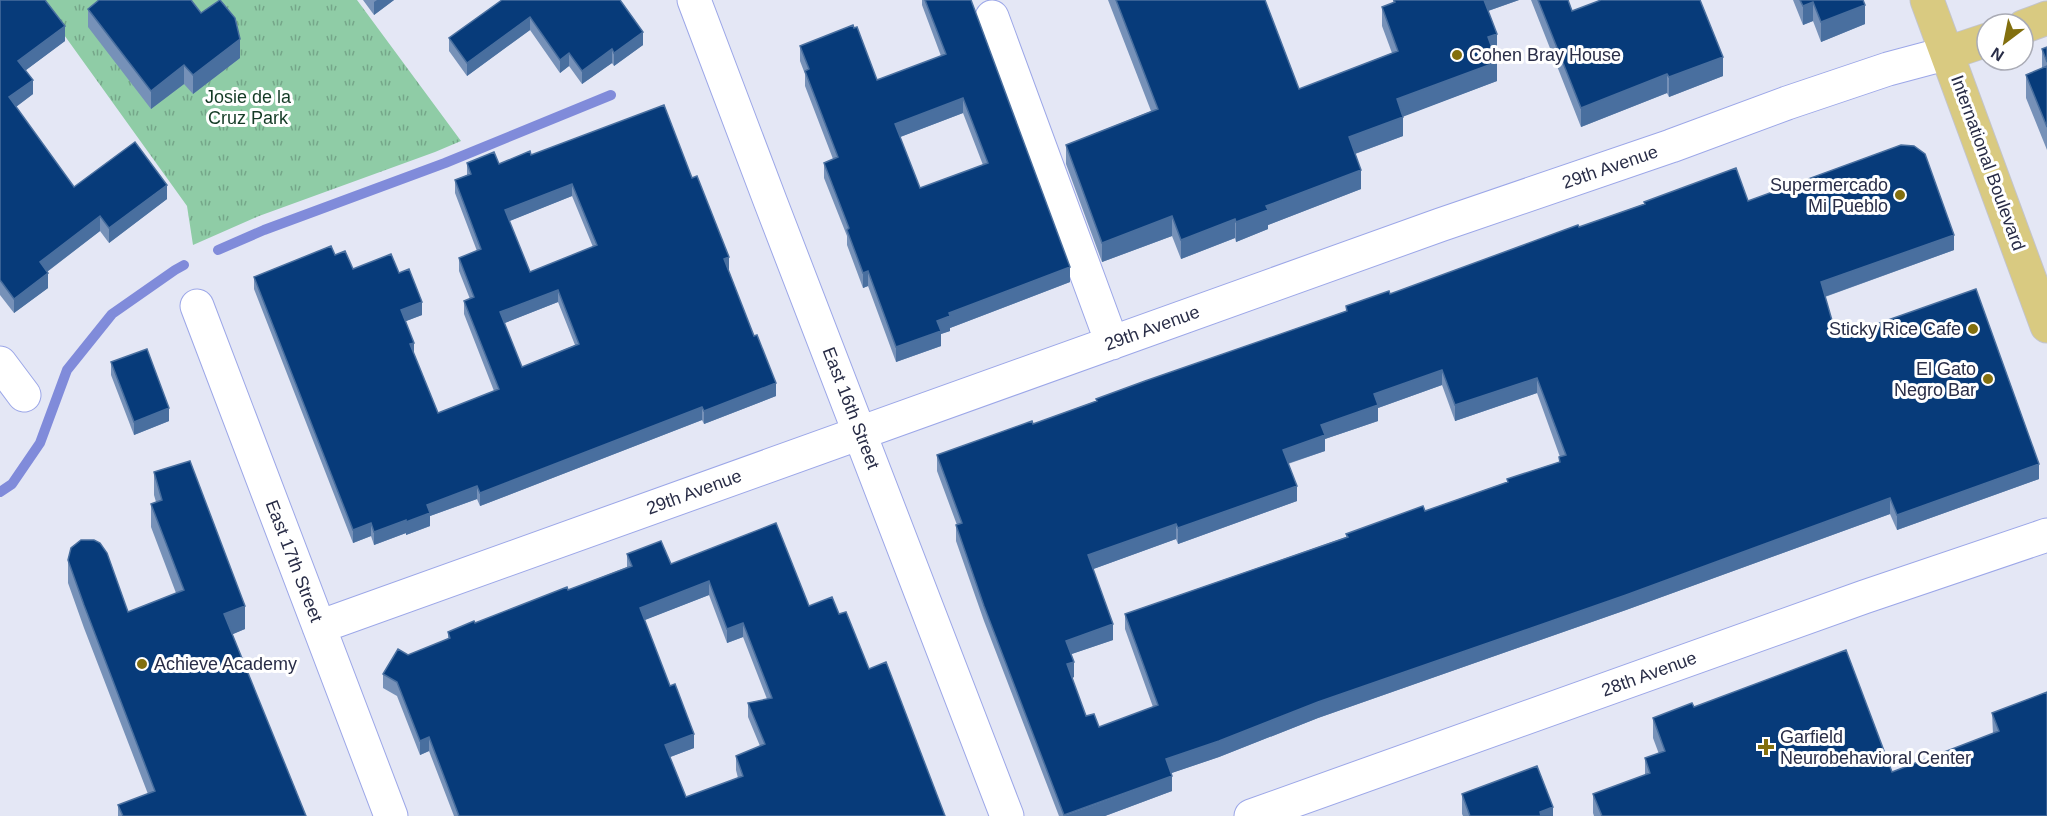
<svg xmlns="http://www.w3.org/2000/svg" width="2047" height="816" font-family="Helvetica,sans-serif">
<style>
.park{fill:url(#park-tufts)}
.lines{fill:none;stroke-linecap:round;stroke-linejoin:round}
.stream{stroke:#808bda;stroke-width:10}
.minor-casing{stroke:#9ca7e8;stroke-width:35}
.major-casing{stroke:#c3c4cb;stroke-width:35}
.minor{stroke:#fff;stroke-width:33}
.major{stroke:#d9ca81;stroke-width:33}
.wall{fill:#7691b8;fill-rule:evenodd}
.shaded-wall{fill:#496f9f}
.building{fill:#073b7a;stroke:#496f9f;stroke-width:1.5;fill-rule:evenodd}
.poi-dot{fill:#826f0e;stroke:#fff;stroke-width:2}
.labels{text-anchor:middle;stroke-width:6;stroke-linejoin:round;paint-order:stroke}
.poi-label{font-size:18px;fill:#292d47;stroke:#fff;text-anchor:start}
.park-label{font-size:18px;fill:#143b26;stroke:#fff}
.street-label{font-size:18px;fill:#292d47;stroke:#fff}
</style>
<defs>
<pattern id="park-tufts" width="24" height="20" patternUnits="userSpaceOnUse" patternTransform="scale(1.5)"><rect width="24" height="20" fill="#8fcca6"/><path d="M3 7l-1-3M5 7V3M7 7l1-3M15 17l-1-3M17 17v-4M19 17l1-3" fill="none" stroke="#75a689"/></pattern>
</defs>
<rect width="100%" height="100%" fill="#e4e7f5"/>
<path class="park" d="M 39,0 L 357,0 L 461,141 L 435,152 L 259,216 L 193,245 L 187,206 Z"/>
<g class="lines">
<path class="stream" d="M 218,250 L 264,230 L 445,163 L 611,95
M 0,492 L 12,484 L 40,443 L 67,370 L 112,314 L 175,270 L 184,265"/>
<g class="minor-casing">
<path id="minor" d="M 694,0 C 796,273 904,544 1007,816
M 992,17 L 1112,343
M 197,306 L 391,816
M 0,363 L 24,395
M 319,627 L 1440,225 L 1671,146 L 1787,103 L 1888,69 L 1948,53
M 1251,816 L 1864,597 L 2047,535"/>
</g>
<g class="major-casing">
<path id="major" d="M 1927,0 L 2047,326
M 2023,27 L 2047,18
M 1948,53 L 1987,40"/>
</g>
<use href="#minor" class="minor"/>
<use href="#major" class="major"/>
</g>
<path class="wall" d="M 0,0 L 65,41 L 26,70 L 33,94 L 16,107 L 74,187 L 167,199 L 109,243 L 100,231 L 47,272 L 48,288 L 14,313 L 0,295 Z
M 363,0 L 394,0 L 374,15 Z
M 502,0 L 643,45 L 614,66 L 612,63 L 582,84 L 569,66 L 560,73 L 530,30 L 467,76 L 449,51 L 449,38 Z
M 922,0 L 971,0 L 1070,282 L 950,328 L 950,331 L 941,334 L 941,346 L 896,362 L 868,286 L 863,288 L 847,245 L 847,236 L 824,178 L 824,163 L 833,159 L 805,86 L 805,74 L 800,61 L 800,46 L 877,80 L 941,56 L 922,5 ZM 963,113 L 983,165 L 920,188 L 900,137 Z
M 1108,0 L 1265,0 L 1299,89 L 1392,53 L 1382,26 L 1382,7 L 1393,3 L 1393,0 L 1519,0 L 1488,11 L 1497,53 L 1494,54 L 1497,81 L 1403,116 L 1403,136 L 1355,154 L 1361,189 L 1268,225 L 1268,229 L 1236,242 L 1235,238 L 1181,259 L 1172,236 L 1102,262 L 1066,164 L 1066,145 L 1151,111 Z
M 1531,0 L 1568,0 L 1572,11 L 1723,76 L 1669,97 L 1667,93 L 1581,127 Z
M 1793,0 L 1863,0 L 1865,24 L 1821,42 L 1813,21 L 1803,25 Z
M 88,9 L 201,13 L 240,58 L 193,94 L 184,84 L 151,109 L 88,27 Z
M 2047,47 L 2047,150 L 2026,98 L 2026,75 L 2042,68 L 2042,49 Z
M 531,155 L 692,178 L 729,269 L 728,270 L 776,396 L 704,424 L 702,420 L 480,506 L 477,499 L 430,516 L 430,526 L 406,535 L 406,533 L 374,545 L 371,536 L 353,543 L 254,289 L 254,277 L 335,255 L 353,269 L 399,273 L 422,315 L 406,321 L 414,354 L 438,413 L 494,391 L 464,314 L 464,301 L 470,299 L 459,271 L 459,258 L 477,251 L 455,193 L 455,180 L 467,175 L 467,163 L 499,164 ZM 572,196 L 593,247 L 530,272 L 509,221 ZM 558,302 L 575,345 L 522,367 L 504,323 Z
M 1748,201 L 1954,250 L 1825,297 L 1837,338 L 2039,479 L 1897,530 L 1890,514 L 1626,610 L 1318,718 L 1219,757 L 1171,773 L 1172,791 L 1105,816 L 1059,816 L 984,621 L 956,541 L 956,525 L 957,525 L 937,471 L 937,455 L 1033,424 L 1096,401 L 1096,399 L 1346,311 L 1346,306 L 1390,294 L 1644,204 L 1644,202 ZM 1442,385 L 1455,421 L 1537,393 L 1560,457 L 1559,457 L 1559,462 L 1507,479 L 1507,482 L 1425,511 L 1346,534 L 1346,537 L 1125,614 L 1125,629 L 1153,707 L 1099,727 L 1086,716 L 1072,678 L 1074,677 L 1071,654 L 1113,640 L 1093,569 L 1176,539 L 1178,544 L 1297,501 L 1288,464 L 1325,451 L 1325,439 L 1378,421 L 1378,408 Z
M 111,362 L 169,421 L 134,435 L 111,375 Z
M 154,472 L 245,629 L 232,634 L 306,816 L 118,816 L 118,805 L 148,794 L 84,628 L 68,583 L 68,560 L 128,612 L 176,593 L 151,527 L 151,504 L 156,502 L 154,495 Z
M 627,554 L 671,564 L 839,614 L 945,816 L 454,816 L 429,751 L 420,755 L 397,696 L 383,688 L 383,674 L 408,655 L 448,639 L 448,632 L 475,623 L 568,590 L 627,567 ZM 709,595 L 727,643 L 743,637 L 767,699 L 748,703 L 748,717 L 760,746 L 736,756 L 736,770 L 738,778 L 686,797 L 670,757 L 694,748 L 644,620 Z
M 1694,707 L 1892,772 L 1993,734 L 1992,713 L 2047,816 L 1594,816 L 1593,813 L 1593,794 L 1645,775 L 1645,758 L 1659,754 L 1653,738 L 1653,718 Z
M 1462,794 L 1553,816 L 1463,816 L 1462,814 Z"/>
<path class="shaded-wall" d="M 377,0 L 394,0 L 374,15 L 374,2 Z
M 1482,0 L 1519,0 L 1482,13 Z
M 1813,2 L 1813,21 L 1803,25 L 1803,6 Z
M 1865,5 L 1865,24 L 1821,42 L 1821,22 Z
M 530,17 L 530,30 L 467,76 L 467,63 Z
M 65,26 L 65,41 L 18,76 L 18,61 Z
M 643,32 L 643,45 L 614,66 L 614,53 Z
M 1497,34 L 1497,53 L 1488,57 L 1488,37 Z
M 240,39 L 240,58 L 193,94 L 193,75 Z
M 612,49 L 612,63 L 582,84 L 582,71 Z
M 569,53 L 569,66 L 560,73 L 560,60 Z
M 1723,57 L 1723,76 L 1669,97 L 1669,77 Z
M 1497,62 L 1497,81 L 1397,119 L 1397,99 Z
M 184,65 L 184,84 L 151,109 L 151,91 Z
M 1667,74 L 1667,93 L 1581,127 L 1581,108 Z
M 33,80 L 33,94 L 9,112 L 9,97 Z
M 963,98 L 963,113 L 895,139 L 895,124 Z
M 1403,117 L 1403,136 L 1349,156 L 1349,137 Z
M 1361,170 L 1361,189 L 1268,225 L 1268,229 L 1236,242 L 1236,222 L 1266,206 Z
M 572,184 L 572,196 L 505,223 L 505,210 Z
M 167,185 L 167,199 L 109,243 L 109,228 Z
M 100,216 L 100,231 L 40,277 L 40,262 Z
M 1172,216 L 1172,236 L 1102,262 L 1102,243 Z
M 1235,219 L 1235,238 L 1181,259 L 1181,240 Z
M 1954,235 L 1954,250 L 1821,298 L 1821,282 Z
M 729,257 L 729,269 L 724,271 L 724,259 Z
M 1070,267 L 1070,282 L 950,328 L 950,331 L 941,334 L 941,346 L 896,362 L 896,347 L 949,313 Z
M 868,271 L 868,286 L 863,288 L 863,273 Z
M 48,273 L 48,288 L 14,313 L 14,299 Z
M 558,290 L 558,302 L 500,325 L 500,312 Z
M 422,302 L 422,315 L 401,323 L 401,310 Z
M 414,343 L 414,356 L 410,344 Z
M 1442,370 L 1442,385 L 1378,408 L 1378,421 L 1325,439 L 1325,451 L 1283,465 L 1283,450 L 1321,425 L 1374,394 Z
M 1537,378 L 1537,393 L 1455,421 L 1455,405 Z
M 776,383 L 776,396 L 704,424 L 704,411 Z
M 702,407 L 702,420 L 480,506 L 480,493 Z
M 169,408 L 169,421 L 134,435 L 134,422 Z
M 2039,464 L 2039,479 L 1897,530 L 1897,515 Z
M 477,486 L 477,499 L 430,516 L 430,526 L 406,535 L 406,522 L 427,505 Z
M 1297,486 L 1297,501 L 1178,544 L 1178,528 Z
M 1890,498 L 1890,514 L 1626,610 L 1318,718 L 1219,757 L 1166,775 L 1166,759 L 1318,702 Z
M 406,520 L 406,533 L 374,545 L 374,532 Z
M 371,523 L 371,536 L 353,543 L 353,530 Z
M 1176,524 L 1176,539 L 1088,571 L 1088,555 Z
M 709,581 L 709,595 L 640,622 L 640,608 Z
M 245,606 L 245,629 L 224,638 L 224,614 Z
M 743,623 L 743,637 L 727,643 L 727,629 Z
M 1113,624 L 1113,640 L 1066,656 L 1066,641 Z
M 1074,662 L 1074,677 L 1067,680 L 1067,664 Z
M 694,734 L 694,748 L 665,759 L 665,745 Z
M 429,737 L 429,751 L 420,755 L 420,741 Z
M 1172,776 L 1172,791 L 1105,816 L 1064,816 Z
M 1553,807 L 1553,816 L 1540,816 L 1540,812 Z"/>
<path class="building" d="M 0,0 L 45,0 L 65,26 L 18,61 L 33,80 L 9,97 L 74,187 L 135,142 L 167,185 L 109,228 L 100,216 L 40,262 L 48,273 L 14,299 L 0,280 Z
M 99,0 L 191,0 L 201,13 L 220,0 L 235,18 L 240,39 L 193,75 L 184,65 L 151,91 L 88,9 Z
M 502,0 L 620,0 L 643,32 L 614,53 L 612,49 L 582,71 L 569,53 L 560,60 L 530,17 L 467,63 L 449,38 Z
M 925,0 L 971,0 L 1070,267 L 949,313 L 950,316 L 937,321 L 941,331 L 896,347 L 868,271 L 863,273 L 847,230 L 849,228 L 824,163 L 838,157 L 805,71 L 809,69 L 800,46 L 853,25 L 854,28 L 857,27 L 877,80 L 946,54 ZM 963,98 L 988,163 L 920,188 L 895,124 Z
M 1116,0 L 1265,0 L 1299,89 L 1398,51 L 1382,7 L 1395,2 L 1394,0 L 1484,0 L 1497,34 L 1488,37 L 1497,62 L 1397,99 L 1403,117 L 1349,137 L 1361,170 L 1266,206 L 1268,210 L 1236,222 L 1235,219 L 1181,240 L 1172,216 L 1102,243 L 1066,145 L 1158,109 Z
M 1538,0 L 1568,0 L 1572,11 L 1601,0 L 1700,0 L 1723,57 L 1669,77 L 1667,74 L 1581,108 Z
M 1800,0 L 1863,0 L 1865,5 L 1821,22 L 1813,2 L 1803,6 Z
M 2047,47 L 2047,62 L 2042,49 Z
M 2047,66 L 2047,127 L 2026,75 Z
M 664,105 L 692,178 L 697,176 L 729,257 L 724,259 L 754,336 L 757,335 L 776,383 L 704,411 L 702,407 L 480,493 L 477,486 L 427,505 L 430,513 L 406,522 L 406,520 L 374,532 L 371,523 L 353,530 L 254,277 L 331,246 L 335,255 L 345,251 L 353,269 L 391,254 L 399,273 L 409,269 L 422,302 L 401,310 L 414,343 L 410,344 L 438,413 L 499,389 L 464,301 L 474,297 L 459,258 L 481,249 L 455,180 L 471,174 L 467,163 L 494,152 L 499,164 L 530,151 L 531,155 ZM 572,184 L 597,245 L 530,272 L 505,210 ZM 558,290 L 579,344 L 522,367 L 500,312 Z
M 1901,145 L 1914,146 L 1925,154 L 1954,235 L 1821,282 L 1837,338 L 1976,289 L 2039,464 L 1897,515 L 1890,498 L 1626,595 L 1318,702 L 1219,741 L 1166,759 L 1172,776 L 1064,815 L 984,606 L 956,525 L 962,523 L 937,455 L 1032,421 L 1033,424 L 1097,401 L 1096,399 L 1145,381 L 1347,311 L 1346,306 L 1389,291 L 1390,294 L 1578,225 L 1579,227 L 1645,204 L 1644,202 L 1736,168 L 1748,201 ZM 1442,370 L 1455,405 L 1537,378 L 1566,455 L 1559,457 L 1560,462 L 1507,479 L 1508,482 L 1425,511 L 1423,506 L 1346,534 L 1348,537 L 1125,614 L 1158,705 L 1099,727 L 1094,714 L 1086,716 L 1067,664 L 1074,662 L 1066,641 L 1113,624 L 1088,555 L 1176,524 L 1178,528 L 1297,486 L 1283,450 L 1325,435 L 1321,425 L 1378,405 L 1374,394 Z
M 147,349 L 169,408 L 134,422 L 111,362 Z
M 190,461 L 245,606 L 224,614 L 306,816 L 123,816 L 118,805 L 155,791 L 84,605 L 68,560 L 71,548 L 81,540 L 94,540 L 100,543 L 107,553 L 128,612 L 184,590 L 151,504 L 162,500 L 154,472 Z
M 776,523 L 809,606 L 832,597 L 839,614 L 846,612 L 869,669 L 886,662 L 945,816 L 459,816 L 429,737 L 420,741 L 397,682 L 383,674 L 398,649 L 408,655 L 450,638 L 448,632 L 474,621 L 475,623 L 567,587 L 568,590 L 632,566 L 627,554 L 661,541 L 671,564 ZM 709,581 L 727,629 L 743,623 L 772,698 L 748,703 L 765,744 L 736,756 L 743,776 L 686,797 L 665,745 L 694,734 L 675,684 L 670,686 L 640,608 Z
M 1846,650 L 1892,772 L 1999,731 L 1992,713 L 2047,692 L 2047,816 L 1602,816 L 1593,794 L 1650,773 L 1645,758 L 1665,751 L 1653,718 L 1692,703 L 1694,707 Z
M 1537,766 L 1553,807 L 1540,812 L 1541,816 L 1470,816 L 1462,794 Z"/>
<g class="poi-dot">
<circle cx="1457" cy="55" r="6"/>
<circle cx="1900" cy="195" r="6"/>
<circle cx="1973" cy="329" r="6"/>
<circle cx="1988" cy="379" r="6"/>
<circle cx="142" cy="664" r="6"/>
<path d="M1763 738h6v6h6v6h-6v6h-6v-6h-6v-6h6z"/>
</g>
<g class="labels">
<g class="poi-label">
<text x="1469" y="61">Cohen Bray House</text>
<text x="1888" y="191" text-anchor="end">Supermercado<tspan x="1888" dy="21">Mi Pueblo</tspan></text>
<text x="1961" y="335" text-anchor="end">Sticky Rice Cafe</text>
<text x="1976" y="375" text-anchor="end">El Gato<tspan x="1976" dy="21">Negro Bar</tspan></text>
<text x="154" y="670">Achieve Academy</text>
<text x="1780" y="743">Garfield<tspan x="1780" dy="21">Neurobehavioral Center</tspan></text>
</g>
<g class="park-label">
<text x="248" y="103">Josie de la<tspan x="248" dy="21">Cruz Park</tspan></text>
</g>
<g class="street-label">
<text transform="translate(1988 163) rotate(70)" y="6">International Boulevard</text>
<text transform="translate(1610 167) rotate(-19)" y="6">29th Avenue</text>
<text transform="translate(1152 328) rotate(-20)" y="6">29th Avenue</text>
<text transform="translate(851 408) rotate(69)" y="6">East 16th Street</text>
<text transform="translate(694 492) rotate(-20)" y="6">29th Avenue</text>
<text transform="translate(294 561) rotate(69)" y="6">East 17th Street</text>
<text transform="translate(1649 674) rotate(-20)" y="6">28th Avenue</text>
</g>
</g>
<g transform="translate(2005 42) rotate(212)"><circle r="28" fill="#ffffff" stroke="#a9abb5" stroke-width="1.5"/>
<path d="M0-4.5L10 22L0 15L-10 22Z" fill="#826f0e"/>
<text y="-9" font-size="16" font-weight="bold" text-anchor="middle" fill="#292d47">N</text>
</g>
</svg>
